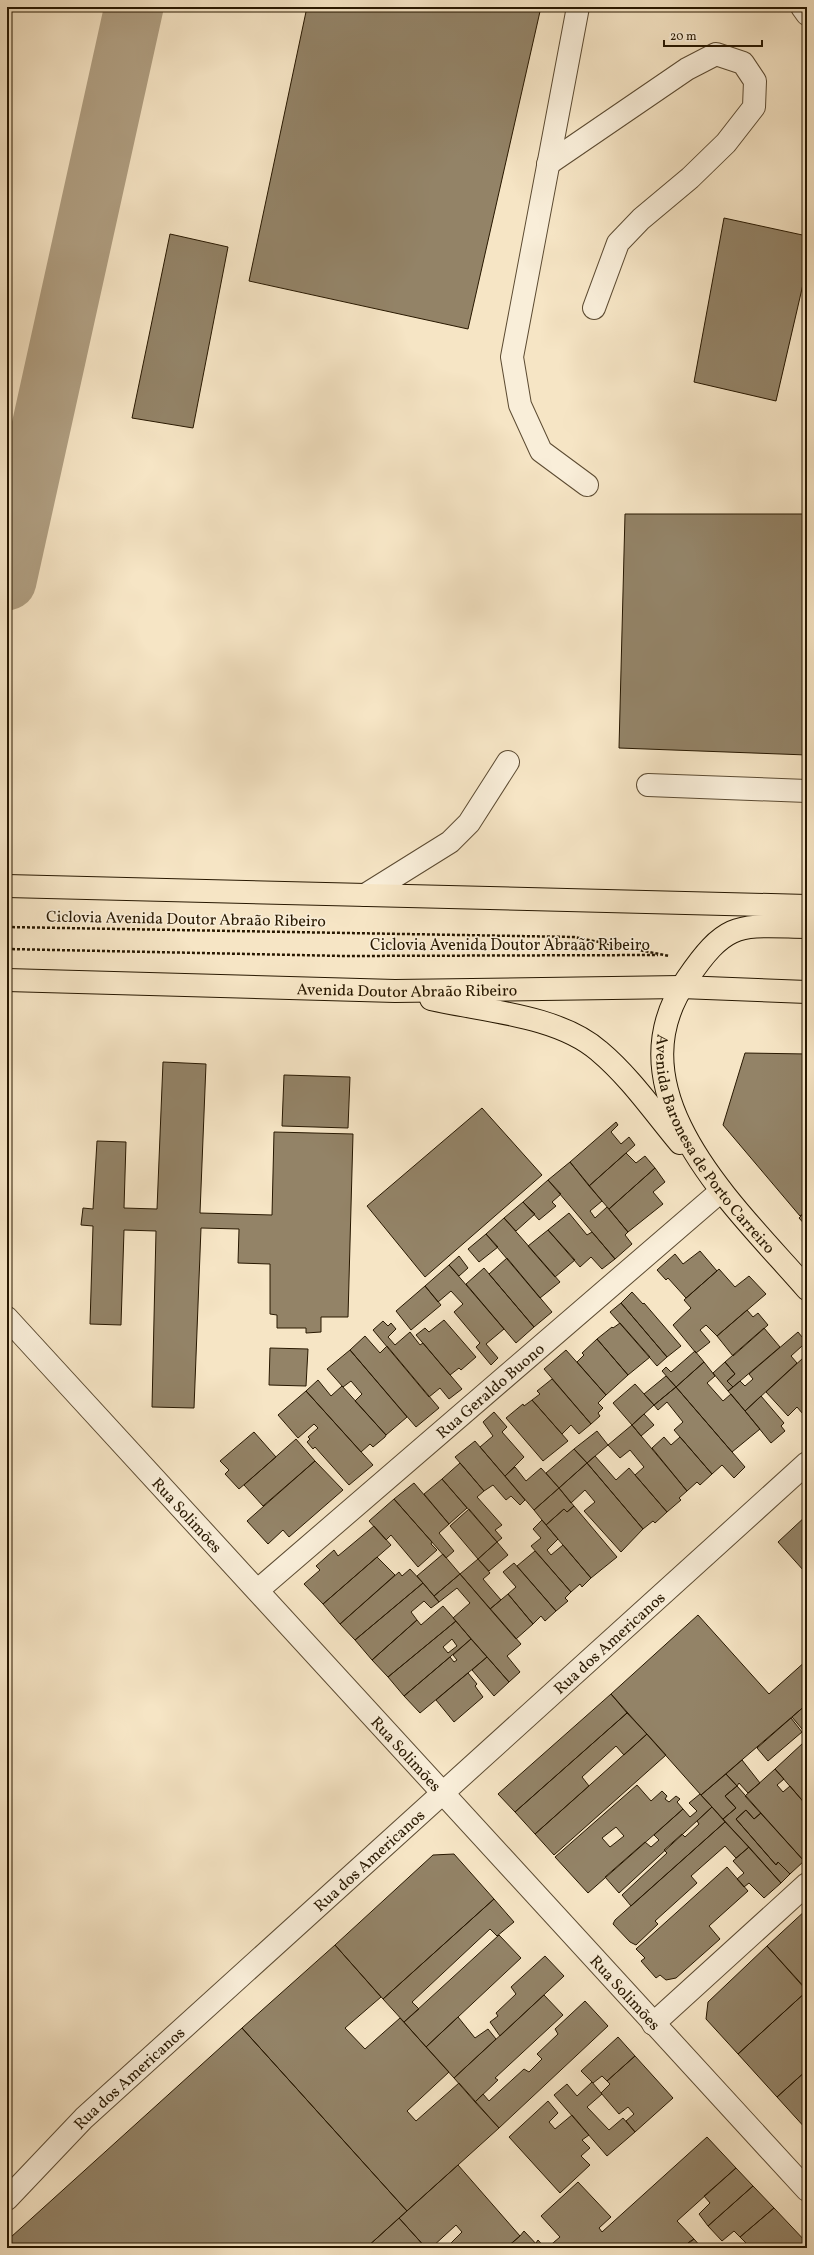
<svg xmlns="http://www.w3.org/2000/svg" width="814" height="2255" font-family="Vollkorn,serif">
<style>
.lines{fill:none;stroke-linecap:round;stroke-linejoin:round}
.river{stroke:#b09f82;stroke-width:59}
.building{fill:#938367;stroke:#281801;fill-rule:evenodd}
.minor-casing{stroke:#5c4b32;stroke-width:24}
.major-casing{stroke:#281801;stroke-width:24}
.path{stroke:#281801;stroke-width:2.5;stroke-dasharray:3 2;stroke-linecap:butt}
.minor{stroke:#f9eed9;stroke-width:22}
.major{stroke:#f6e5c5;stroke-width:22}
.labels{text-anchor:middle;stroke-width:3;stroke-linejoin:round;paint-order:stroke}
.street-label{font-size:16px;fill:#281801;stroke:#f9eed9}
</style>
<rect width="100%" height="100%" fill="#f6e5c5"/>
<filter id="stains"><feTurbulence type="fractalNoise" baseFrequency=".005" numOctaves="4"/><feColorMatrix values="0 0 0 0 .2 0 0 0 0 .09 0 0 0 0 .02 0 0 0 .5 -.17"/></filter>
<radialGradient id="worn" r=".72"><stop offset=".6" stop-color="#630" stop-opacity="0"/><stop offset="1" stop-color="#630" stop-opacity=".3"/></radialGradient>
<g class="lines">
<path class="river" d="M 7,581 L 134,7"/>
</g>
<path class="building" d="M 307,7 L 541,7 L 468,329 L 249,281 Z
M 724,218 L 807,236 L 807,267 L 776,401 L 694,382 Z
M 170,234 L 228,247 L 193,428 L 132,418 Z
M 625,514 L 807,514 L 807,755 L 619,748 Z
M 745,1053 L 807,1054 L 807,1210 L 800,1216 L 723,1125 Z
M 163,1062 L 206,1064 L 200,1213 L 272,1215 L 274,1132 L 353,1134 L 348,1317 L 321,1317 L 321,1332 L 306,1333 L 306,1328 L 277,1328 L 277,1315 L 270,1314 L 270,1264 L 238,1263 L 239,1229 L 201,1228 L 194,1408 L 152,1407 L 156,1231 L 124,1230 L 121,1325 L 90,1324 L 93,1226 L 81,1225 L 83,1208 L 93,1209 L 97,1141 L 126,1142 L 124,1208 L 157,1209 Z
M 284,1075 L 350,1077 L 348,1128 L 282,1126 Z
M 482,1108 L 542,1175 L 425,1277 L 367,1206 Z
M 616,1122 L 618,1125 L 611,1132 L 621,1144 L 629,1137 L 635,1145 L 589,1186 L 570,1162 Z
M 626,1153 L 636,1163 L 645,1156 L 655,1168 L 609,1209 L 589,1186 Z
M 570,1162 L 602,1201 L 590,1211 L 595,1218 L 607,1207 L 628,1232 L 625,1235 L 632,1244 L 615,1259 L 548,1180 Z
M 655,1168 L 665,1182 L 653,1192 L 663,1204 L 628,1232 L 609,1209 Z
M 548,1180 L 561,1194 L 552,1202 L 556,1206 L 539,1220 L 523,1202 Z
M 523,1202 L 535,1214 L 516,1231 L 504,1218 Z
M 807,1210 L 807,1227 L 799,1218 Z
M 569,1213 L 587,1235 L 592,1232 L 615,1259 L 602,1269 L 591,1257 L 580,1267 L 548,1230 Z
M 504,1218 L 560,1282 L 540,1298 L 486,1234 Z
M 548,1230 L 575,1260 L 555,1277 L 528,1246 Z
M 486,1234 L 498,1247 L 479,1262 L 468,1249 Z
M 700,1251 L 717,1271 L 686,1298 L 668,1278 L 666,1280 L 657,1270 L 675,1254 L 683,1264 Z
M 459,1256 L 468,1268 L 459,1276 L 449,1265 Z
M 507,1258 L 552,1312 L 534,1327 L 489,1274 Z
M 449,1265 L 504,1329 L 486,1344 L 498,1358 L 491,1365 L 476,1347 L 480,1343 L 454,1312 L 463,1304 L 451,1291 L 438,1302 L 425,1286 Z
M 484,1268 L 534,1327 L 516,1343 L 466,1284 Z
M 719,1269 L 735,1287 L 749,1276 L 766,1294 L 717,1336 L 706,1325 L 700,1330 L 710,1342 L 696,1353 L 673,1325 L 691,1308 L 684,1300 Z
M 425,1286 L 441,1305 L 411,1330 L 396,1311 Z
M 632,1292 L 643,1304 L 644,1303 L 681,1346 L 667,1357 L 621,1303 Z
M 621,1303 L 667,1357 L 657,1366 L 610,1312 Z
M 747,1310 L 753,1317 L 758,1313 L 768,1325 L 733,1356 L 717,1336 Z
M 444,1320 L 476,1357 L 461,1370 L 459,1368 L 450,1375 L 416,1335 L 425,1328 L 429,1332 Z
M 383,1321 L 388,1326 L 391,1323 L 396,1329 L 388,1337 L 395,1345 L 410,1332 L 420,1345 L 423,1343 L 462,1389 L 449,1399 L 440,1388 L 429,1397 L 373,1330 Z
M 620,1323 L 650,1357 L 628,1375 L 597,1339 L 612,1327 L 613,1328 Z
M 764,1328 L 780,1347 L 733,1387 L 727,1381 L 735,1374 L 725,1362 Z
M 798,1332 L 807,1343 L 807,1352 L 802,1346 L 791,1356 L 797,1363 L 745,1411 L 728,1391 L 740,1381 L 745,1386 L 753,1379 L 749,1374 Z
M 365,1336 L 380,1353 L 387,1346 L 439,1408 L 416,1427 L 350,1350 Z
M 597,1339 L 628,1375 L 606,1395 L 577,1362 L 584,1355 L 582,1353 Z
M 270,1348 L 308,1349 L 306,1386 L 269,1385 Z
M 350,1350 L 407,1417 L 386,1435 L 355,1401 L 362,1394 L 351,1381 L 343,1387 L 327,1369 Z
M 566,1350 L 606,1395 L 598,1403 L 603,1408 L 598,1413 L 600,1416 L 591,1424 L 544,1369 Z
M 695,1351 L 704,1362 L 676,1387 L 662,1371 L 666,1367 L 671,1372 Z
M 803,1358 L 807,1362 L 807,1399 L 804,1402 L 807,1405 L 807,1411 L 803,1414 L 797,1407 L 788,1416 L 766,1392 Z
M 704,1362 L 715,1376 L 707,1383 L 723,1401 L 731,1394 L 760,1429 L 732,1452 L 676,1387 Z
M 725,1362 L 735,1374 L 727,1381 L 733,1387 L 728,1391 L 713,1373 Z
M 666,1376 L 676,1387 L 654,1405 L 644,1394 Z
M 552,1379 L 591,1424 L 579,1434 L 571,1425 L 562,1434 L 532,1400 L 540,1394 L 537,1391 Z
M 318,1380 L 331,1396 L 342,1386 L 386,1435 L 385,1437 L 373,1447 L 370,1444 L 361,1452 L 306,1391 Z
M 635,1384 L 654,1405 L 632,1425 L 613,1403 Z
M 676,1387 L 745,1467 L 734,1478 L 722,1465 L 712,1474 L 674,1430 L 683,1422 L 667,1402 L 658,1410 L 654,1405 Z
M 306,1391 L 373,1465 L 349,1485 L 315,1447 L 313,1449 L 307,1442 L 310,1439 L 308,1437 L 318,1428 L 314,1424 L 298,1438 L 278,1415 Z
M 761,1396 L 784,1423 L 781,1426 L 785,1431 L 771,1443 L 745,1411 Z
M 532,1400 L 568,1441 L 543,1461 L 506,1418 L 523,1404 L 524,1406 Z
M 494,1412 L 507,1427 L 502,1432 L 524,1457 L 505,1476 L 480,1447 L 493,1436 L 483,1422 Z
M 644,1414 L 654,1425 L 641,1436 L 632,1425 Z
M 632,1425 L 687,1491 L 679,1498 L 681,1500 L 667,1512 L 635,1475 L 644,1467 L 630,1450 L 620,1458 L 608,1445 Z
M 597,1431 L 608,1445 L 587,1463 L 574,1449 Z
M 254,1432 L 276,1457 L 239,1489 L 225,1474 L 229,1470 L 220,1461 Z
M 664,1437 L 671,1445 L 680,1437 L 712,1474 L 700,1485 L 697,1482 L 687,1491 L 652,1448 Z
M 296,1439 L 315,1461 L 263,1506 L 244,1485 Z
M 475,1441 L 525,1500 L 520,1505 L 511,1496 L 506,1500 L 493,1485 L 484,1491 L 455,1457 Z
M 574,1449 L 587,1463 L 559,1488 L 546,1473 Z
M 595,1456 L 616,1480 L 629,1468 L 667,1512 L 655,1523 L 653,1521 L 643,1529 L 587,1463 Z
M 315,1461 L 343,1490 L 289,1537 L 283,1530 L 268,1544 L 247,1521 Z
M 460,1463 L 484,1491 L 477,1497 L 502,1525 L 495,1530 L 502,1538 L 497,1542 L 442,1479 Z
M 587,1463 L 643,1529 L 621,1552 L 584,1511 L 595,1502 L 585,1490 L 571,1503 L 559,1488 Z
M 515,1467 L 526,1481 L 541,1468 L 559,1488 L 534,1510 L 505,1476 Z
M 442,1479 L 467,1508 L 449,1524 L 424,1494 Z
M 414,1483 L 449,1524 L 439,1533 L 454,1551 L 446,1558 L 394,1499 Z
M 559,1488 L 574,1506 L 567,1512 L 564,1509 L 546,1525 L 534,1510 Z
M 394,1499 L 432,1542 L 431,1544 L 437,1550 L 418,1567 L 391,1535 L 386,1540 L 369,1521 Z
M 574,1506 L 617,1557 L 591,1578 L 546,1525 L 564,1509 L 567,1512 Z
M 469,1509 L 497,1542 L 478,1559 L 450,1526 Z
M 807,1515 L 807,1569 L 804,1571 L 778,1542 Z
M 542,1520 L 558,1539 L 547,1550 L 551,1555 L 563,1545 L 591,1578 L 582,1587 L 580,1584 L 571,1592 L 531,1546 L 541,1538 L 533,1529 Z
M 374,1526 L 391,1545 L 323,1604 L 304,1584 L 320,1570 L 316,1566 L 334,1550 L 338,1556 Z
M 497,1542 L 508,1555 L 489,1571 L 478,1559 Z
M 535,1551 L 571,1592 L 565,1598 L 568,1601 L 556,1611 L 517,1566 Z
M 443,1554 L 460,1574 L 434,1596 L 417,1576 Z
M 377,1557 L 395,1575 L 340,1624 L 323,1604 Z
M 478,1559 L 490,1573 L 483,1579 L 501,1600 L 490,1609 L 460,1574 Z
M 514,1563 L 556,1611 L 545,1621 L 541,1616 L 533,1624 L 508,1594 L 516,1587 L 503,1572 Z
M 410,1569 L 423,1583 L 355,1640 L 340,1624 L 399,1572 L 402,1576 Z
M 460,1574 L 521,1644 L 507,1656 L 520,1672 L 509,1682 L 453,1618 L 470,1603 L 457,1588 L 439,1602 L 434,1596 Z
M 423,1583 L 439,1602 L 431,1608 L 424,1601 L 411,1612 L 417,1620 L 372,1660 L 355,1640 Z
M 508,1594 L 533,1624 L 516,1639 L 490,1609 Z
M 443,1606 L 456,1621 L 388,1677 L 372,1660 L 417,1620 L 421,1625 Z
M 698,1615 L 769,1694 L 807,1660 L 807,1704 L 701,1795 L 611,1694 Z
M 456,1621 L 471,1639 L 404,1696 L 388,1677 ZM 452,1639 L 457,1646 L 448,1653 L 443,1647 Z
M 471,1639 L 487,1657 L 420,1713 L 404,1696 L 450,1657 L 454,1662 L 457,1660 L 453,1655 Z
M 487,1657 L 509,1682 L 494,1696 L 472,1670 Z
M 468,1673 L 477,1684 L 475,1686 L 483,1697 L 454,1722 L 436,1700 Z
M 611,1694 L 627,1713 L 515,1812 L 498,1794 Z
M 807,1704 L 807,1735 L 792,1717 Z
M 627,1713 L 647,1734 L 624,1755 L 616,1746 L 582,1777 L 589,1786 L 535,1834 L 515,1812 Z
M 791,1718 L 802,1732 L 768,1761 L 757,1748 Z
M 647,1734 L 666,1755 L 554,1855 L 535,1834 Z
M 803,1743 L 807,1747 L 807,1806 L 775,1769 Z
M 742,1760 L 760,1783 L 748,1793 L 739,1783 L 737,1786 L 726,1774 Z
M 775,1769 L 784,1779 L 777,1785 L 783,1792 L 790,1786 L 807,1806 L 807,1858 L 804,1861 L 745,1796 Z
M 726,1774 L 737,1786 L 725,1796 L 736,1808 L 723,1819 L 701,1795 Z
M 637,1785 L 651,1801 L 662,1791 L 667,1796 L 665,1799 L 669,1802 L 676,1796 L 680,1799 L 677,1802 L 683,1809 L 588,1893 L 555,1857 ZM 616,1827 L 624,1836 L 610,1847 L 602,1838 Z
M 737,1786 L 761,1813 L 754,1819 L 746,1810 L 736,1819 L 776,1865 L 778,1862 L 790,1874 L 781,1883 L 723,1819 L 736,1808 L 725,1796 Z
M 700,1794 L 712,1807 L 619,1893 L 605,1877 L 645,1842 L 651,1847 L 659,1840 L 654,1835 L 683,1809 L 690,1817 L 697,1811 L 689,1803 Z
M 712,1807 L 725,1822 L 631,1906 L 622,1895 L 667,1853 L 664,1850 L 682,1834 L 685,1837 L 699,1824 L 697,1821 Z
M 746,1810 L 754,1819 L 761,1813 L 804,1861 L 790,1874 L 778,1862 L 776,1865 L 736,1819 Z
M 725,1822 L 749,1847 L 736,1858 L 725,1846 L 691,1876 L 697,1883 L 655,1921 L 658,1924 L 636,1945 L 630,1942 L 613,1924 L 615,1920 Z
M 749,1847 L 781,1883 L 764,1898 L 749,1883 L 744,1887 L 737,1879 L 744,1873 L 733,1861 Z
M 454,1854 L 494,1899 L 383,1999 L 335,1945 L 433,1855 Z
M 727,1867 L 748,1891 L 709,1926 L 720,1939 L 676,1978 L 666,1980 L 660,1975 L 656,1978 L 641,1961 L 645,1958 L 636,1949 Z
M 494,1899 L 514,1922 L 497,1936 L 490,1929 L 412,2002 L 419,2009 L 404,2022 L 383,1999 Z
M 807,1909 L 807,1990 L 767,1946 Z
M 499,1935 L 521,1958 L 426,2047 L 404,2022 Z
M 335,1945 L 381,1997 L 345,2028 L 365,2049 L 400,2018 L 449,2072 L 407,2111 L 416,2121 L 459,2083 L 499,2128 L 407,2211 L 242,2028 Z
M 767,1946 L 807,1991 L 738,2054 L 706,2019 L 708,2002 Z
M 545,1956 L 564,1976 L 500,2036 L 490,2022 L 498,2016 L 496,2013 L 516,1994 L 511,1987 Z
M 807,1991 L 807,2070 L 777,2097 L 738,2054 Z
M 544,1995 L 563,2015 L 495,2078 L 498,2080 L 475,2102 L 454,2078 Z
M 585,2001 L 608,2026 L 499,2128 L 475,2102 L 483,2094 L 489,2101 L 524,2069 L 529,2072 L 542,2059 L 537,2054 L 558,2034 L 555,2029 Z
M 458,2017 L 475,2038 L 488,2029 L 496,2039 L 454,2078 L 426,2047 Z
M 242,2028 L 407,2211 L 366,2248 L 8,2248 L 11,2237 Z
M 618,2037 L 635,2056 L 607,2081 L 602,2076 L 593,2083 L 581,2071 Z
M 635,2056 L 673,2098 L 635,2132 L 626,2121 L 634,2114 L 628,2107 L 619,2114 L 601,2093 L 610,2084 L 607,2081 Z
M 807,2070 L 807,2130 L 777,2097 Z
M 592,2082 L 602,2094 L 587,2107 L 609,2130 L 623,2118 L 635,2132 L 607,2156 L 554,2095 L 567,2084 L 577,2096 Z
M 548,2101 L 558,2113 L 549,2122 L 555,2129 L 572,2115 L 589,2135 L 582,2140 L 590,2148 L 581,2156 L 590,2165 L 560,2193 L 509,2137 Z
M 707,2137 L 736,2168 L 677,2221 L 694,2239 L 683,2248 L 547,2248 L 560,2237 L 541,2216 L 578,2182 L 611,2217 L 599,2228 L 602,2232 Z
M 458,2165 L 520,2236 L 506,2248 L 446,2248 L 462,2232 L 456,2225 L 431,2248 L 426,2248 L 399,2218 Z
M 736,2168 L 753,2186 L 708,2226 L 699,2214 L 710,2203 L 704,2196 Z
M 753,2186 L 774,2208 L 740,2237 L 734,2231 L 722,2241 L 708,2226 Z
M 774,2208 L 807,2243 L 807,2248 L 740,2248 L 746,2243 L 740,2237 Z
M 399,2218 L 426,2248 L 366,2248 Z
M 524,2231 L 540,2248 L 506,2248 L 520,2236 Z
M 694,2239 L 702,2248 L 683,2248 L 689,2242 Z
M 538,2240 L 545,2248 L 540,2248 L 536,2243 Z"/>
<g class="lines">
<g class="minor-casing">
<g id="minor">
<path d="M 578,7 L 512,357 L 520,405 L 541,451 L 587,485"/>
<path d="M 802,7 L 807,14"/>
<path d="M 548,164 L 687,69 L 716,54 L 743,63 L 755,81 L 754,107 L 726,143 L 690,178 L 641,219 L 618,243 L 594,308"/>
<path d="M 648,785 L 807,791"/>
<path d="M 365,895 L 450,842 L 469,823 L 508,762"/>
<path id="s1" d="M 7,1318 L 807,2190"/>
<path id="s2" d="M 258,1590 L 721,1191"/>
<path d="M 653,2024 L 807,1884"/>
<path id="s3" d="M 7,2199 L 84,2118 L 807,1463"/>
</g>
</g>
<g class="major-casing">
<g id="major">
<path d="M 7,886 L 807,906"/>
<path id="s4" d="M 807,927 C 739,926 728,919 687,979 C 608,1093 737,1208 807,1289"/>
<path id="s5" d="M 7,980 L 395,991 L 681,987 L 807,992"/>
<path d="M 431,999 C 483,1011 558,1015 599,1051 C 630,1077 654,1112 680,1143"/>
</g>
</g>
<path class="path" d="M 7,927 L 574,937 L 669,956
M 7,949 L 345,956 L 658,955"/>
<use href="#minor" class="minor"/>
<use href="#major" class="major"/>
</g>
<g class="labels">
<g class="street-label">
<text transform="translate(186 918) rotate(1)" y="6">Ciclovia Avenida Doutor Abraão Ribeiro</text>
<text x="510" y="950">Ciclovia Avenida Doutor Abraão Ribeiro</text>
<text dy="6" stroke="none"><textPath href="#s5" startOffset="400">Avenida Doutor Abraão Ribeiro</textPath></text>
<text dy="6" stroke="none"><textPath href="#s4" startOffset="327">Avenida Baronesa de Porto Carreiro</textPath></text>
<text dy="6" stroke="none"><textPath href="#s2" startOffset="306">Rua Geraldo Buono</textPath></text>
<text dy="6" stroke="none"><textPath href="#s1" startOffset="267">Rua Solimões</textPath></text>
<text dy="6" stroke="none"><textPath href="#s3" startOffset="820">Rua dos Americanos</textPath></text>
<text dy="6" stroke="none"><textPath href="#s1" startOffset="591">Rua Solimões</textPath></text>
<text dy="6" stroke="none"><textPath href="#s3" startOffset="496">Rua dos Americanos</textPath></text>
<text dy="6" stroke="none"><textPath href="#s1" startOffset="915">Rua Solimões</textPath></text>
<text dy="6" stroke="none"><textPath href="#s3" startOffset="172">Rua dos Americanos</textPath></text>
</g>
</g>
<rect width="814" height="2255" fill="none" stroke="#f6e5c5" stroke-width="24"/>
<rect x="8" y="8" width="798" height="2239" fill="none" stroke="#281801" stroke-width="2"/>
<rect x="12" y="12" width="790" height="2231" fill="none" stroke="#281801"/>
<path d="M664 40v6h98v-6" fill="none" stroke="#281801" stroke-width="2"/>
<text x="670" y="40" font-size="12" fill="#281801" stroke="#f9eed9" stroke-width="3" paint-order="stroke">20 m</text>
<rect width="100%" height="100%" filter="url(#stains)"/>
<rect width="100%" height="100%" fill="url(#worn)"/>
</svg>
